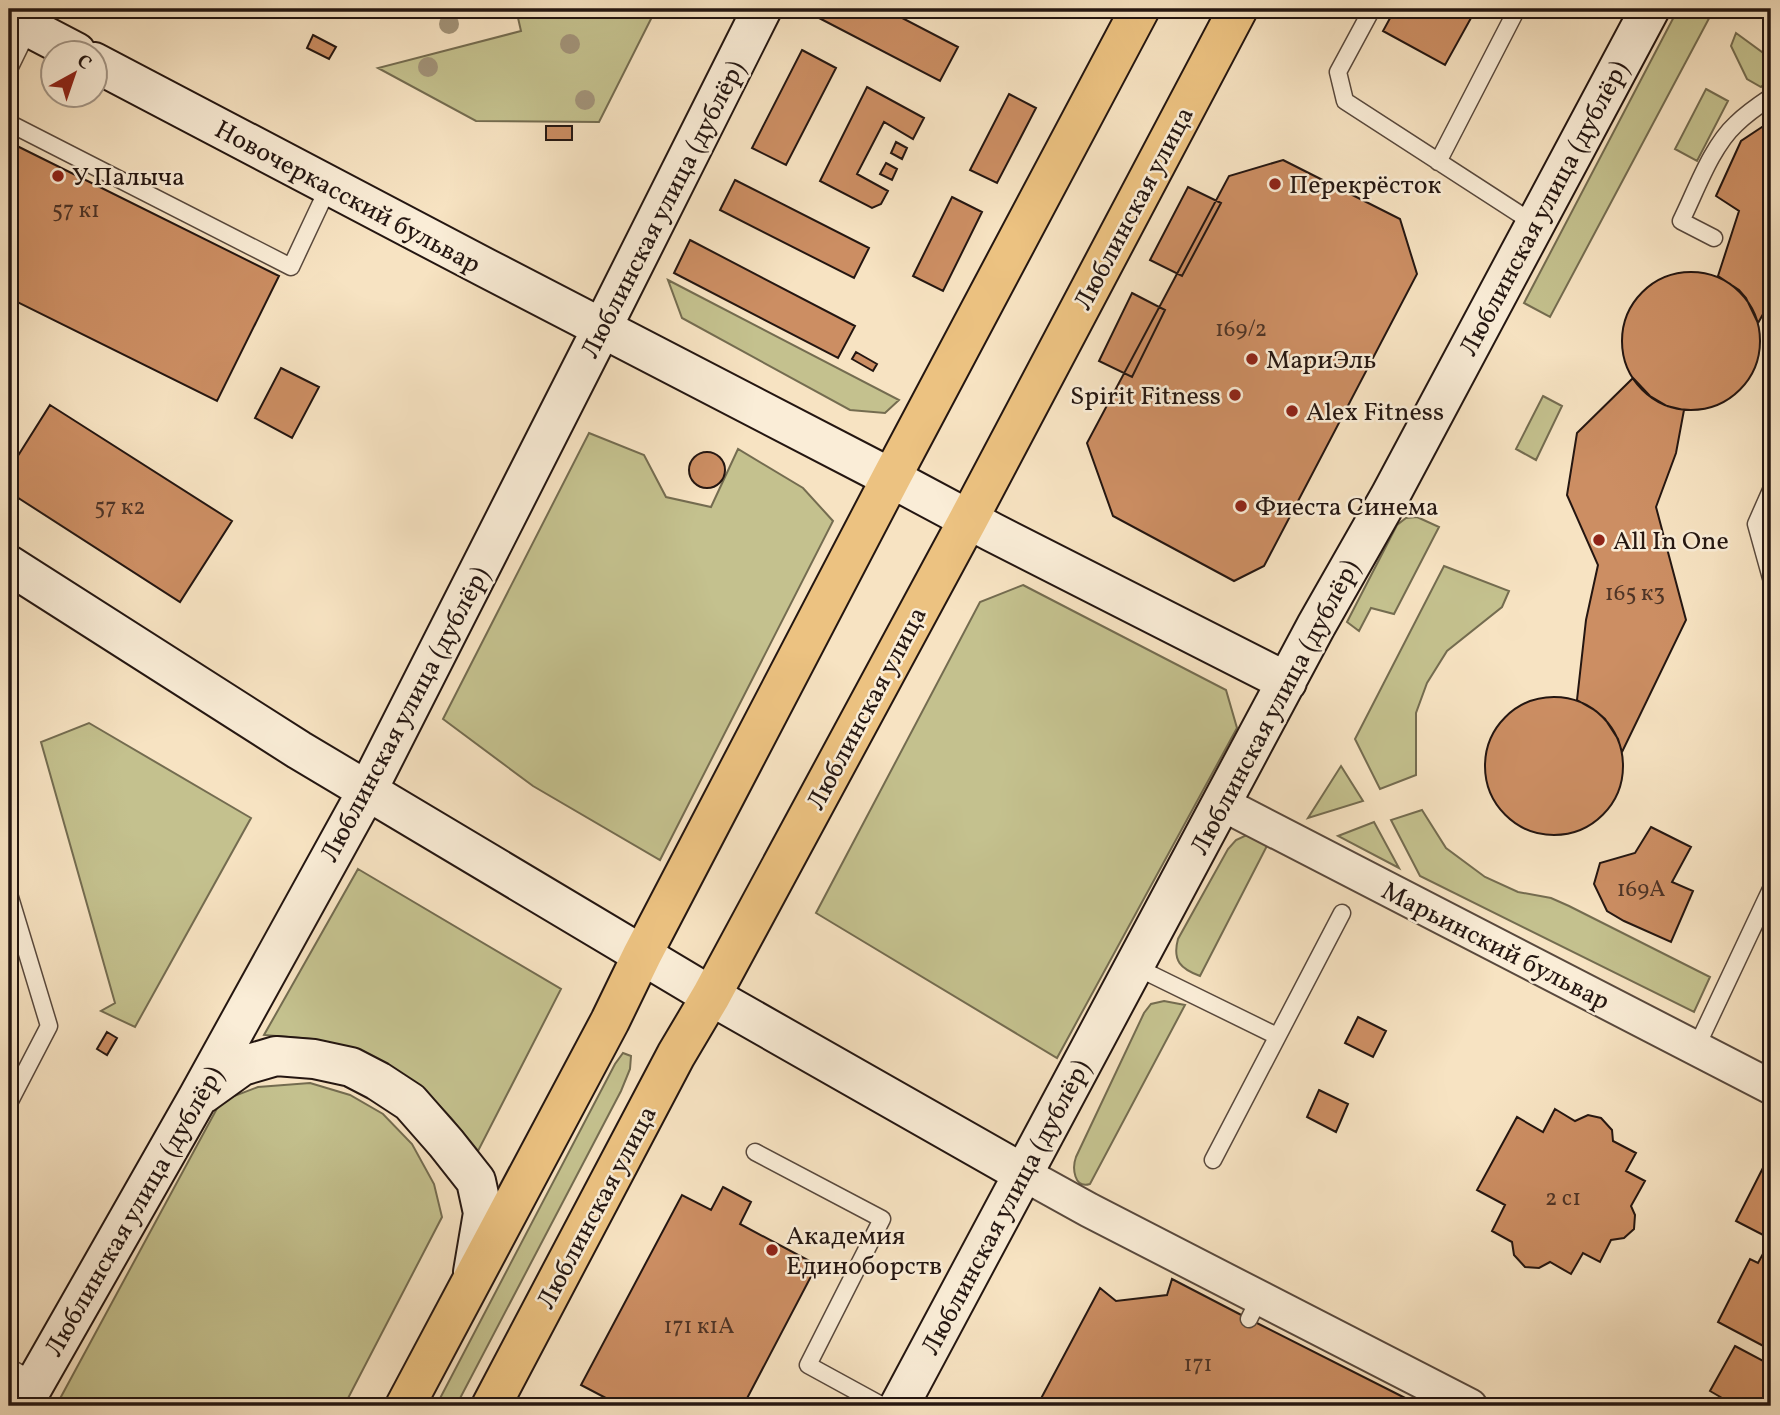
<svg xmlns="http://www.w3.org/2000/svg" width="1780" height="1415" font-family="Vollkorn,serif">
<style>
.green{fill:#c4c18e;stroke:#746c50;stroke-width:2}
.building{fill:#cc8e63;stroke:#241611;stroke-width:2}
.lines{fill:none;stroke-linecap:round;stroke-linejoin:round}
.lane-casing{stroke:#59493d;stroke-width:19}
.street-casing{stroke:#59493d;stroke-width:37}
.secondary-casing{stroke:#241611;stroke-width:42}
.primary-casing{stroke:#241611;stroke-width:42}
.lane{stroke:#faedd7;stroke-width:16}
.street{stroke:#faedd7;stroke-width:33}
.secondary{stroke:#faedd7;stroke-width:38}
.primary{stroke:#ecc281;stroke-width:38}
.tree{fill:#a29379}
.poi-dot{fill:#8f2418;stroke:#faedd7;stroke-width:2.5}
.labels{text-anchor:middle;stroke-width:5;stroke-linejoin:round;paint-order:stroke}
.number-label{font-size:23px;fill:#4e3426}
.poi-label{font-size:26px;fill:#241611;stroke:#faedd7;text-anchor:start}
.street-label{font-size:26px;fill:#241611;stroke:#faedd7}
</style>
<rect width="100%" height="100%" fill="#f7e3c2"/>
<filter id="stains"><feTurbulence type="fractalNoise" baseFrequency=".00286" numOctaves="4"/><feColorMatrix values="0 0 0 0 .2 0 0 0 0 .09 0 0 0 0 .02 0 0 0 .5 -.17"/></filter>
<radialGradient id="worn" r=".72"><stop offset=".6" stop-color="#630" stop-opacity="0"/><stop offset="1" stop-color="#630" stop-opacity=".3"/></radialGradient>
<path class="green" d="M 516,9 L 656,9 L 599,122 L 476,121 L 378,68 L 521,31 Z
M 1678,9 L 1714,9 L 1550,317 L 1524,303 Z
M 1736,33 L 1766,55 L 1771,63 L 1771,78 L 1761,87 L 1747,79 L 1731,46 Z
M 1706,89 L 1728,101 L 1697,161 L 1675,149 Z
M 668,280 L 899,400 L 885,413 L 850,410 L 682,318 Z
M 1543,396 L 1562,406 L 1536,460 L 1516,449 Z
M 589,433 L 644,455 L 666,497 L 711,507 L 738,449 L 803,488 L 833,521 L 660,860 L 533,786 L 443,719 Z
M 1417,517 L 1439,527 L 1394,614 L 1371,608 L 1359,631 L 1347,622 L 1397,525 L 1406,518 Z
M 1444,566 L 1509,591 L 1502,607 L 1447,651 L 1427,683 L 1416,713 L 1416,775 L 1380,789 L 1355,739 Z
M 1023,585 L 1226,690 L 1237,728 L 1057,1058 L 816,913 L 980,602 Z
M 89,723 L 251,818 L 135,1027 L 101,1011 L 115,1003 L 41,742 Z
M 1341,766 L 1363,801 L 1308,818 Z
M 1422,810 L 1446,848 L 1485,877 L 1518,892 L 1551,898 L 1569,906 L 1710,977 L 1694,1012 L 1420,876 L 1391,820 Z
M 1374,822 L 1399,868 L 1338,836 Z
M 1251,833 L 1271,838 L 1200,976 C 1181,969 1172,961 1178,939 L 1228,849 L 1236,840 Z
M 358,869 L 561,989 L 478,1151 L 451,1118 L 422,1087 L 352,1048 L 313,1039 L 264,1035 Z
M 1164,1001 L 1185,1005 L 1090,1184 C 1074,1189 1072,1168 1076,1157 L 1144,1013 L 1151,1004 Z
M 623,1053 L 631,1056 L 630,1069 L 621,1091 L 456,1406 L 436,1406 L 615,1064 Z
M 310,1083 L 350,1095 L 383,1114 L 412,1144 L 434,1184 L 442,1217 L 344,1406 L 56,1406 L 221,1101 L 258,1087 Z"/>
<path class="building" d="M 824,9 L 885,9 L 958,47 L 940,81 L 819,18 Z
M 1395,9 L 1476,9 L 1445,65 L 1383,31 Z
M 313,35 L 336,47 L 329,59 L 307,48 Z
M 802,50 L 836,68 L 786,165 L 752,148 Z
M 867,87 L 924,118 L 913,139 L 884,122 L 857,174 L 888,191 L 881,204 L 872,208 L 820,181 Z
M 1009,94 L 1036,108 L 997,183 L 970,170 Z
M 1771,121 L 1771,300 L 1758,323 L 1746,298 L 1739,290 L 1718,276 L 1739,211 L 1716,196 L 1741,141 Z
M 546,126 L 572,126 L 572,140 L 546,140 Z
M 9,142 L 279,276 L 217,401 L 9,298 Z
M 896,142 L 907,148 L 902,159 L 891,153 Z
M 1283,160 L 1400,219 L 1417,274 L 1264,566 L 1234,581 L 1113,516 L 1087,443 L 1229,176 Z
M 886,163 L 897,169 L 892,180 L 880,174 Z
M 735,180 L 869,248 L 854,278 L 720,210 Z
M 1188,187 L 1221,203 L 1182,276 L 1150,260 Z
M 952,197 L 982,212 L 943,291 L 913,276 Z
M 690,240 L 855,326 L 838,358 L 674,273 Z
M1622 341a69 69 0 1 1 138 0a69 69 0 1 1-138 0Z
M 1132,293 L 1165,310 L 1132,377 L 1099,361 Z
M 856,352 L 877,364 L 873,371 L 852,359 Z
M 281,368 L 319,387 L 292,438 L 255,418 Z
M 1633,378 L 1650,396 L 1667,406 L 1684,410 L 1676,453 L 1656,507 L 1686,620 L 1622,752 L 1618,739 L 1605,719 L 1596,711 L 1577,700 L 1586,620 L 1598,565 L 1567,495 L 1577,433 Z
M 50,405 L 232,521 L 180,602 L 9,492 L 9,470 Z
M689 470a18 18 0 1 1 36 0a18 18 0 1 1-36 0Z
M1485 766a69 69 0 1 1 138 0a69 69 0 1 1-138 0Z
M 1651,827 L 1691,847 L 1672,882 L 1693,891 L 1671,942 L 1624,921 L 1607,911 L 1594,884 L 1600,863 L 1635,853 Z
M 1358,1017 L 1386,1031 L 1373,1057 L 1345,1043 Z
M 107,1032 L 117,1038 L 107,1055 L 97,1049 Z
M 1319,1090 L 1348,1104 L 1336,1132 L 1307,1117 Z
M 1555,1109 L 1575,1121 L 1588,1115 L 1601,1118 L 1612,1130 L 1613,1141 L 1636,1153 L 1626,1171 L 1645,1181 L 1631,1206 L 1635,1215 L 1634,1229 L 1624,1238 L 1611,1240 L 1600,1262 L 1583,1253 L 1571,1274 L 1550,1262 L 1539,1268 L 1525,1267 L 1514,1255 L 1512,1242 L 1492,1231 L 1505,1205 L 1477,1190 L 1517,1117 L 1543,1132 Z
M 1771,1152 L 1771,1350 L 1718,1322 L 1750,1259 L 1758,1263 L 1771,1239 L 1736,1221 Z
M 723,1187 L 751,1202 L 740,1224 L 817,1265 L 743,1406 L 621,1406 L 581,1385 L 682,1195 L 711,1210 Z
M 1172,1279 L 1249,1319 L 1421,1406 L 1037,1406 L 1100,1288 L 1116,1301 L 1167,1295 Z
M 1735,1346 L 1771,1365 L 1771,1406 L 1736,1406 L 1710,1391 Z"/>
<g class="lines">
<g class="lane-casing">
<path id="lane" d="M 1372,9 L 1338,72 L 1345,101 L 1535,224
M 9,69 L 29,28
M 9,123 L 291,267 L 329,186
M 1438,162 L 1517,9
M 1714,238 L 1681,221 C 1696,191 1711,147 1736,124 C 1746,114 1759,105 1771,97
M 1771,490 L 1756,524 L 1771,578
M 9,894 L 49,1026 L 9,1103
M 1134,966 L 1277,1036
M 1696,1048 L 1771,889
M 755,1152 L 882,1219 L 808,1365 L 883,1406
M 1213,1160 L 1342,913
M 1249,1319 L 1260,1297
M 9,1367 L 36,1382"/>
</g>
<g class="street-casing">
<path id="street" d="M 1221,803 L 1771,1087
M 1022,1173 L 1089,1210 L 1470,1406"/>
</g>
<g class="secondary-casing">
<path id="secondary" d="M 9,17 L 76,52
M 94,62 L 486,268 L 891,478 L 992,532 L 1287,682
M 9,565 L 299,750 L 711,996 L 1022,1173
M 203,1094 L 242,1066 L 276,1056 L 314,1059 L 351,1067 L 378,1081 L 410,1102 L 446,1143 L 476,1181 L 483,1213 L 473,1272
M 22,1406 L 198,1097 L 367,791 L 602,328 L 762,9
M 899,1406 L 1316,626 L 1390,496 L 1650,9"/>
</g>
<g class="primary-casing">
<path id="primary" d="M 405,1406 L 610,1021 L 642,955 L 891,478 L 1140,9
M 491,1406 L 676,1055 L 711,996 L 968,520 L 1238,9"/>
</g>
<use href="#lane" class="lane"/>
<use href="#street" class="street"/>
<use href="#secondary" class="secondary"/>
<use href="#primary" class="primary"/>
</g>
<g class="tree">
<circle cx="449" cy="24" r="10"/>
<circle cx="570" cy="44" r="10"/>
<circle cx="428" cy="67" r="10"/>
<circle cx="585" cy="100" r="10"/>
</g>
<g class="poi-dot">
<circle cx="58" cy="176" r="7"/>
<circle cx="1275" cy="184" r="7"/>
<circle cx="1252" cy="359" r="7"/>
<circle cx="1235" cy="395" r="7"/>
<circle cx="1292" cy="411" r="7"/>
<circle cx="1241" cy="506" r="7"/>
<circle cx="1599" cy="540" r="7"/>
<circle cx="772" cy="1250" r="7"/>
</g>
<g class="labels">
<g class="number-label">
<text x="76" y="217">57 к1</text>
<text x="1241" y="336">169/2</text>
<text x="120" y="514">57 к2</text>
<text x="1635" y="600">165 к3</text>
<text x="1641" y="896">169А</text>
<text x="1563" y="1205">2 с1</text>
<text x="699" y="1333">171 к1А</text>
<text x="1198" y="1371">171</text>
</g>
<g class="poi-label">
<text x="72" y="185">У Палыча</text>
<text x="1289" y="193">Перекрёсток</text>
<text x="1266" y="368">МариЭль</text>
<text x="1221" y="404" text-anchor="end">Spirit Fitness</text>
<text x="1306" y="420">Alex Fitness</text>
<text x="1255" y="515">Фиеста Синема</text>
<text x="1613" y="549">All In One</text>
<text x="786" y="1244">Академия<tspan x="786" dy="30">Единоборств</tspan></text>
</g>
<g class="street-label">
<text transform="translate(348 196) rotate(28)" y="9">Новочеркасский бульвар</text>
<text transform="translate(1133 208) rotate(-62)" y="9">Люблинская улица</text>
<text transform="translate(1543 208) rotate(-62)" y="9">Люблинская улица (дублёр)</text>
<text transform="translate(662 209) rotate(-63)" y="9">Люблинская улица (дублёр)</text>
<text transform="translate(1274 707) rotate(-62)" y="9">Люблинская улица (дублёр)</text>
<text transform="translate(866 708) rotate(-62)" y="9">Люблинская улица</text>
<text transform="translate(404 714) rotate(-62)" y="9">Люблинская улица (дублёр)</text>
<text transform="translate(1496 945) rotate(27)" y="9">Марьинский бульвар</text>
<text transform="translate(596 1207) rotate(-62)" y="9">Люблинская улица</text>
<text transform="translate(1005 1207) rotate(-62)" y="9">Люблинская улица (дублёр)</text>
<text transform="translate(133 1211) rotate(-60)" y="9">Люблинская улица (дублёр)</text>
</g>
</g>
<rect width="1780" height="1415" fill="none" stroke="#f7e3c2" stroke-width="35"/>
<rect x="10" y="10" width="1759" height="1394" fill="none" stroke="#241611" stroke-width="3.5"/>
<rect x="18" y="18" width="1745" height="1380" fill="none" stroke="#241611" stroke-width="2"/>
<g transform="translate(74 74) rotate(40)"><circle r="33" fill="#faedd7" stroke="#a49788" stroke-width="2"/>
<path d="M0-5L12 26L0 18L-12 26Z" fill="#8f2418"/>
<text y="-10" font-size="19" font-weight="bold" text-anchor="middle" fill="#241611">С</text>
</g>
<rect width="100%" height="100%" filter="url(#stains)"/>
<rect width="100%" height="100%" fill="url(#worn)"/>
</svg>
